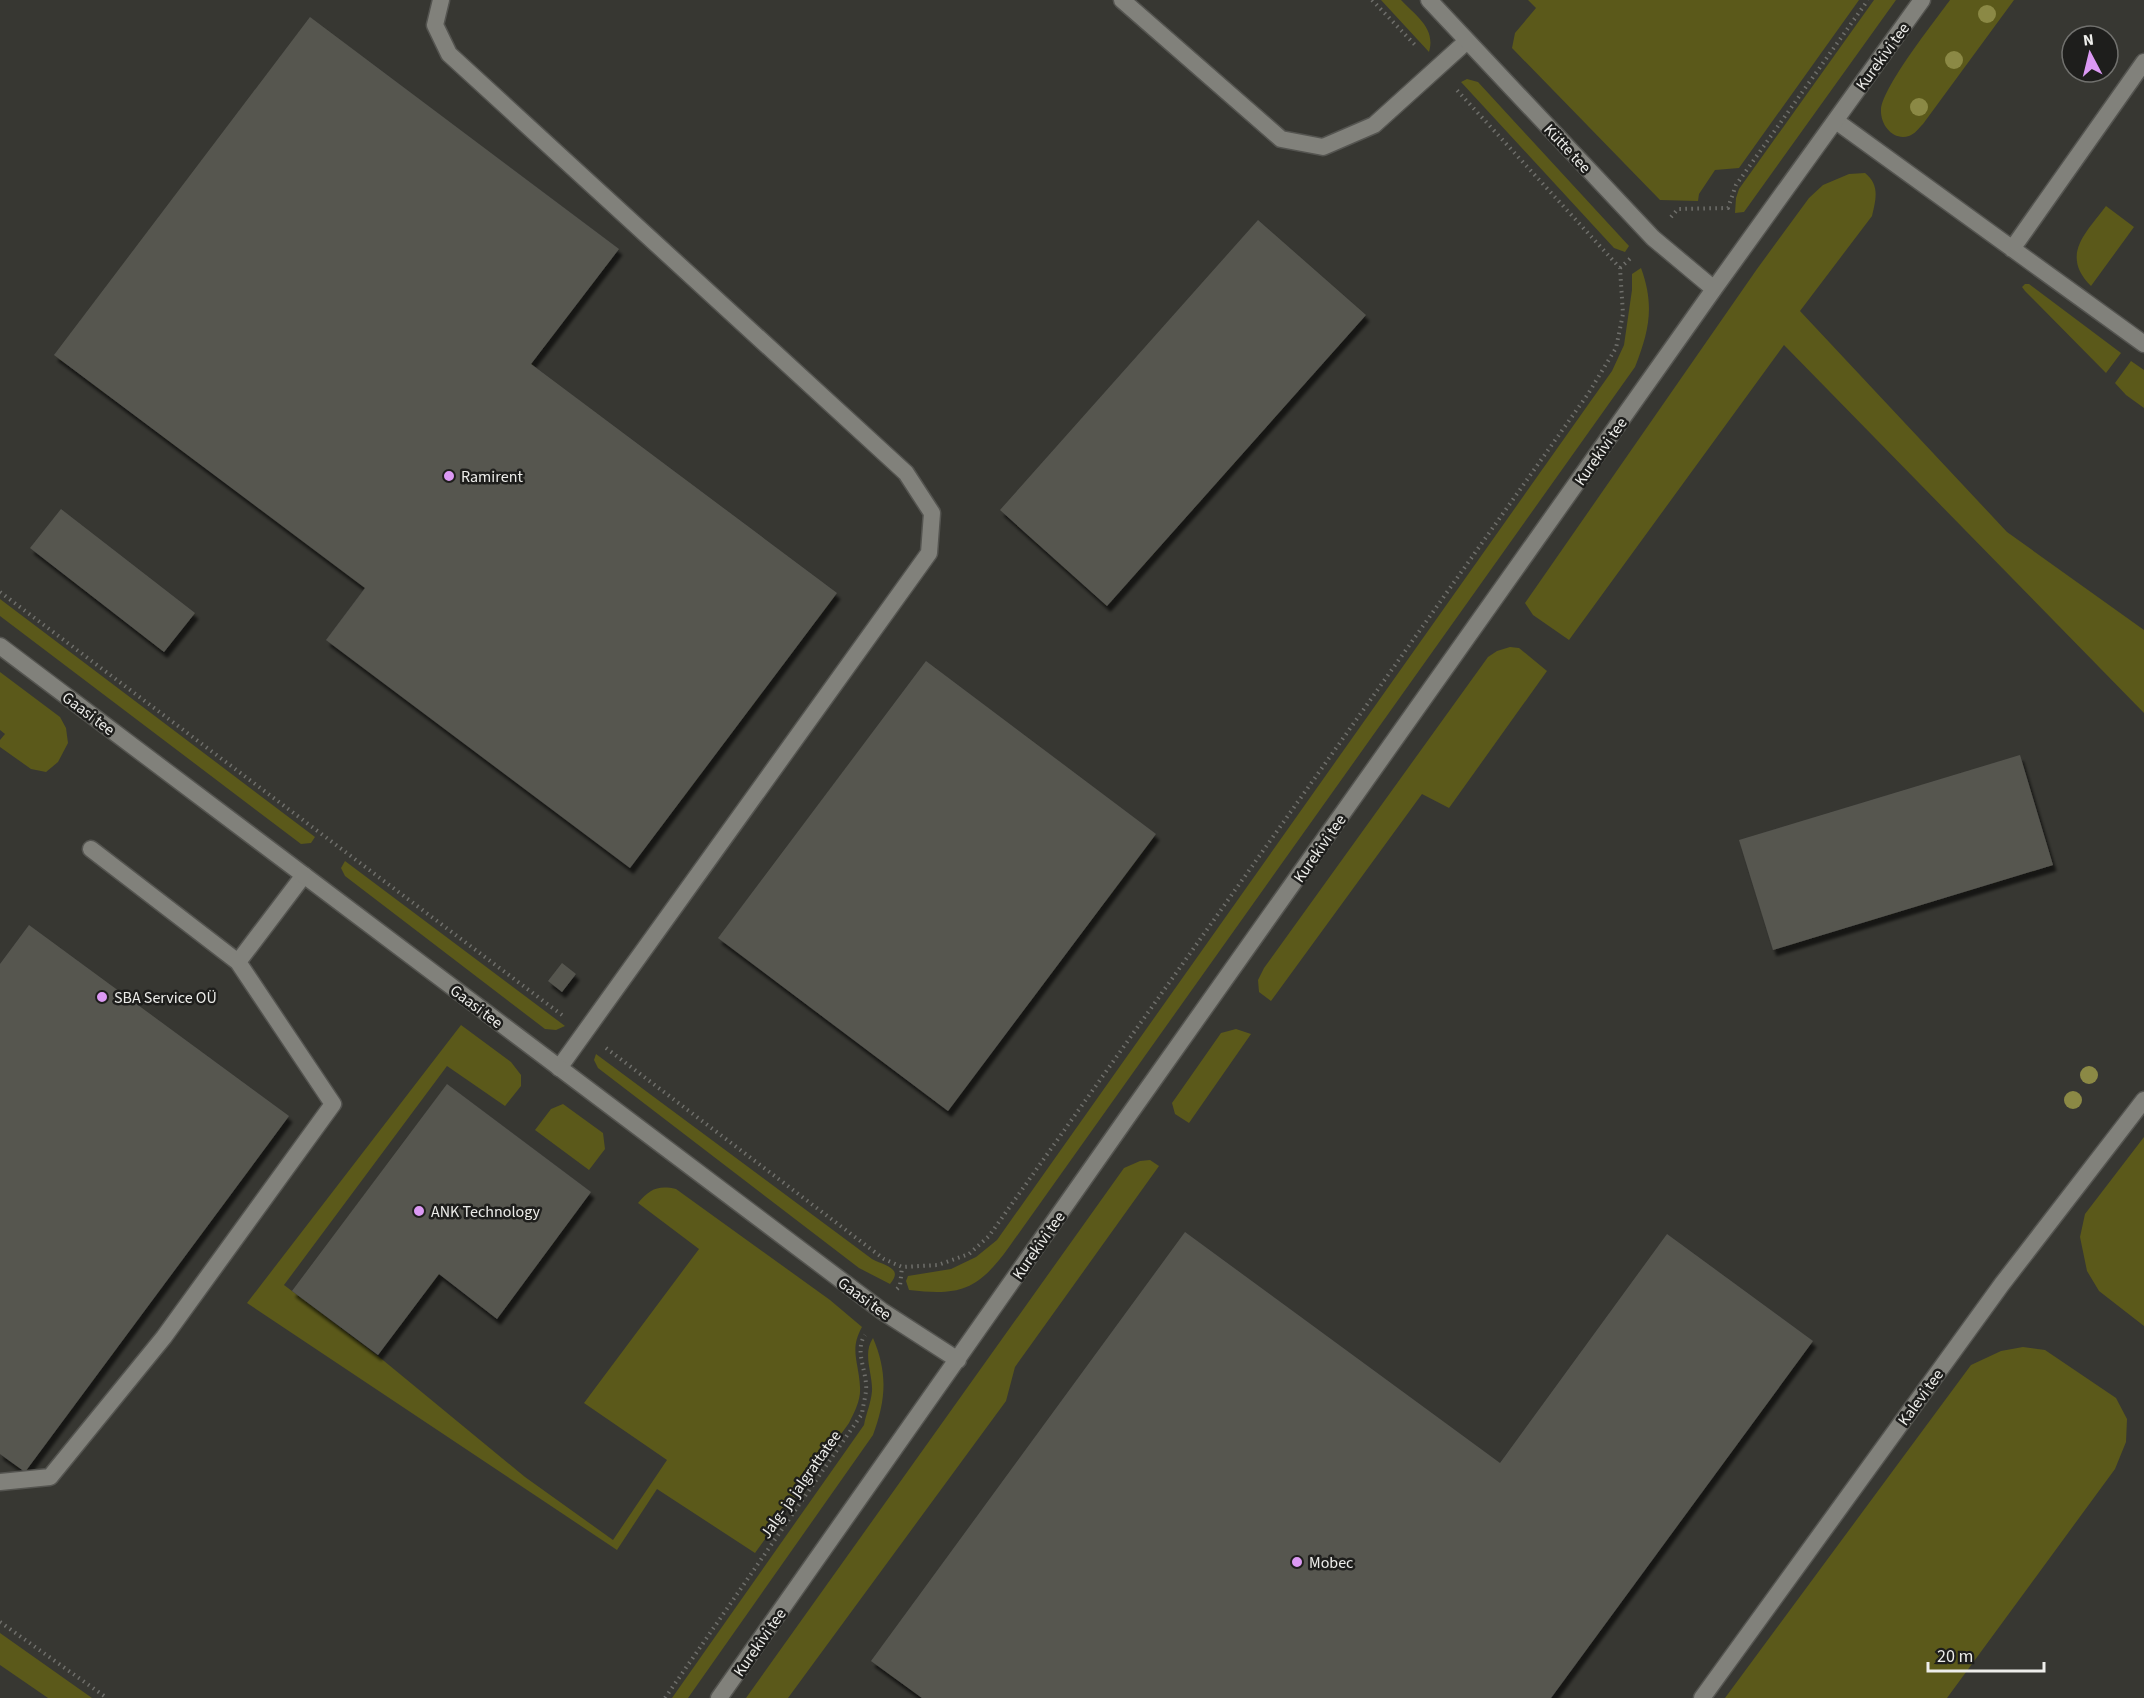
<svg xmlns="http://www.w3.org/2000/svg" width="2144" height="1698" font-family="'Source Sans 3',sans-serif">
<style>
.green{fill:#5b591a}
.building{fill:#565650;filter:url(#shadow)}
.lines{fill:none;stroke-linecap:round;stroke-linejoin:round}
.service-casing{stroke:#545450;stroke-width:19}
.minor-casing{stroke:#545450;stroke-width:19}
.path{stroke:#6f6f6b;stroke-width:4;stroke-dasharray:1.5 4.5;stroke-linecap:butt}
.service{stroke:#81817b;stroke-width:16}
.minor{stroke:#81817b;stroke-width:16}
.tree{fill:#8b8945}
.poi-dot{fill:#dc99f4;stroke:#1e1e1c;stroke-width:2}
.labels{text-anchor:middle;stroke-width:5;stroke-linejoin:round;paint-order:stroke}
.street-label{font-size:16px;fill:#ededea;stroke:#1e1e1c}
.poi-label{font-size:16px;fill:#ededea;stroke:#1e1e1c;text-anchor:start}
</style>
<defs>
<filter id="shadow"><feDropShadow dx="3.5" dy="6" stdDeviation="1.5" flood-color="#0009"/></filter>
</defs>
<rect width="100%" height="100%" fill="#373732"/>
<path class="green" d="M 1381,0 L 1401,0 C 1416,16 1436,28 1429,52 Z
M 1528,0 L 1859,0 L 1739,168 L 1715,170 L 1699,194 L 1698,201 L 1660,200 L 1512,48 L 1515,33 L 1536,8 Z
M 1874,0 L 1896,0 L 1744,212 L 1735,213 L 1736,198 L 1739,189 Z
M 1950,0 L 2014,0 L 1923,124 C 1919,128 1915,134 1909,136 C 1893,141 1880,125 1881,109 C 1884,85 1934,22 1950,0 Z
M 1467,79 L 1478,82 L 1629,246 L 1625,252 L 1614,248 L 1461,82 Z
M 1865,173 C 1880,185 1876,199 1872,216 L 1800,311 L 2007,532 L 2144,630 L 2144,713 L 1784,345 L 1569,640 L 1533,615 L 1525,603 L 1757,269 L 1809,198 L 1823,185 L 1849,174 Z
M 2106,206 L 2134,227 L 2091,286 C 2060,255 2086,233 2106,206 Z
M 1641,268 C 1655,306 1649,331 1635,367 L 1009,1247 C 978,1290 961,1296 909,1290 L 906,1281 L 908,1276 L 951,1269 L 976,1257 L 997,1240 L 1612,371 L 1624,345 L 1632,290 L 1632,274 Z
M 2025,284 L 2029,284 L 2121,353 L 2106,373 L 2025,291 L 2022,287 Z
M 2131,361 L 2144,370 L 2144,408 L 2126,395 L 2115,383 Z
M 0,599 L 315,837 L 311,843 L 301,844 L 0,616 Z
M 1510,647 L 1519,648 L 1547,671 L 1449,808 L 1422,794 L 1271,1001 L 1259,992 L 1258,980 L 1264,968 L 1488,657 L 1497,651 Z
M 0,672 L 60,717 L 66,728 L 68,743 L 58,762 L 46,772 L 31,769 L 0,747 L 0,740 L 5,734 L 0,730 Z
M 345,861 L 565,1026 L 556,1030 L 545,1029 L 345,876 L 341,868 Z
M 461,1025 L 511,1062 L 521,1075 L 521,1086 L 505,1106 L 447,1066 L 284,1285 L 378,1356 L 525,1477 L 613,1540 L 667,1460 L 584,1403 L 699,1249 L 638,1203 C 650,1189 658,1185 676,1189 L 830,1300 L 862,1327 C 849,1350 859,1362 860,1387 C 861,1400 855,1411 849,1423 L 755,1553 L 657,1489 L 617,1550 L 247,1303 Z
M 1236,1029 L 1251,1034 L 1189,1123 L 1175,1114 L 1172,1103 L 1221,1033 Z
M 596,1054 L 872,1259 C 885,1266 904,1268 890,1284 L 859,1268 L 598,1068 L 594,1060 Z
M 563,1104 L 603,1133 L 605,1149 L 589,1170 L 535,1130 L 551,1109 Z
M 2144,1137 L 2144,1326 L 2099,1291 L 2087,1271 L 2080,1237 L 2085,1214 Z
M 1150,1160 L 1159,1166 L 1015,1367 L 1006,1401 L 788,1698 L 746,1698 L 1124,1168 L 1140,1161 Z
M 873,1338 C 888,1373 886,1400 873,1435 L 688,1698 L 672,1698 L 864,1425 C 866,1414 871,1403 872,1391 C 873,1374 862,1354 873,1338 Z
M 2023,1347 L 2045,1350 L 2116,1398 L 2127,1419 L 2126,1442 L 2115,1469 L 1947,1698 L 1725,1698 L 1971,1365 L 2001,1351 Z
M 0,1633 L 92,1698 L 48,1698 L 0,1665 Z"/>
<path class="building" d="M 310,17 L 619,249 L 531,364 L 837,593 L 630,868 L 326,640 L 365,588 L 54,355 Z
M 1258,220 L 1366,315 L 1107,606 L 1000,510 Z
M 61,509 L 195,613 L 164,652 L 30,548 Z
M 926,661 L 1156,834 L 948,1111 L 718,938 Z
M 2020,755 L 2053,865 L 1773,950 L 1739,840 Z
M 29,925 L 289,1116 L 25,1472 L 0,1454 L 0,964 Z
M 562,963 L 576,974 L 562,992 L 548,981 Z
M 447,1084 L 591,1192 L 497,1319 L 439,1274 L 378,1355 L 292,1291 Z
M 1185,1232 L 1500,1463 L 1667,1234 L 1813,1341 L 1551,1698 L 922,1698 L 871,1661 Z"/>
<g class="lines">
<g class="service-casing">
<path id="service" d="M 441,0 L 435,25 L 449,54 L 906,473 L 932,513 L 929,553 L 559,1068
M 1122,0 L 1281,139 L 1323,147 L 1374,125 L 1467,41
M 1836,121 L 2144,344
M 2012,249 L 2144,62
M 91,849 L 238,962 L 304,875
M 0,1482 L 50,1477 L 164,1337 L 333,1104 L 238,962"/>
</g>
<g class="minor-casing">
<path id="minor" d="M 1429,0 L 1653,238 L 1714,289
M 0,646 L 882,1311 L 958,1360
M 719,1698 L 1131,1112 L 1714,289 L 1922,0
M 1702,1698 L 2002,1284 L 2144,1100"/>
</g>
<path class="path" d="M 1372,0 L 1417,47
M 1671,217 L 1678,209 L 1728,208 L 1736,185 L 1868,0
M 1620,268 L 1633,256
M 0,592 L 562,1015
M 606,1048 L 884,1259 L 902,1267 L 938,1265 L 969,1254 L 989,1236 L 1588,394 L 1616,348 L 1623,314 L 1620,268 L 1455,88
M 897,1289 L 900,1286 L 902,1267
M 0,1622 L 107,1698
M 665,1698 L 862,1414 C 863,1404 867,1393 866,1384 C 865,1368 855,1349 865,1335"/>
<use href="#service" class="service"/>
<use href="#minor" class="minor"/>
</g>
<g class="tree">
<circle cx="1987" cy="14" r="9"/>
<circle cx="1954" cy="60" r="9"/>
<circle cx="1919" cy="107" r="9"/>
<circle cx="2089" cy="1075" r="9"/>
<circle cx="2073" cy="1100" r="9"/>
</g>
<g class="poi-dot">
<circle cx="449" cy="476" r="6"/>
<circle cx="102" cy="997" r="6"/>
<circle cx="419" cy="1211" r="6"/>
<circle cx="1297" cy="1562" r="6"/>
</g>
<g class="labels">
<g class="street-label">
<text transform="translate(1882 56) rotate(-54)" y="6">Kurekivi tee</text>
<text transform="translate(1568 148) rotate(47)" y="6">Kütte tee</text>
<text transform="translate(1600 451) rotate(-55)" y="6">Kurekivi tee</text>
<text transform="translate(89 713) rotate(37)" y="6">Gaasi tee</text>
<text transform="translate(1319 848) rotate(-55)" y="6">Kurekivi tee</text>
<text transform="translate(477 1006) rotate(37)" y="6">Gaasi tee</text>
<text transform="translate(1038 1245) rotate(-55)" y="6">Kurekivi tee</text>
<text transform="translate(865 1298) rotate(36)" y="6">Gaasi tee</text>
<text transform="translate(1920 1397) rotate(-54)" y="6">Kalevi tee</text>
<text transform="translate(800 1484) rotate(-55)" y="6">Jalg- ja jalgrattatee</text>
<text transform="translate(759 1642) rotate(-55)" y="6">Kurekivi tee</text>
</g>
<g class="poi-label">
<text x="461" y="482">Ramirent</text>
<text x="114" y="1003">SBA Service OÜ</text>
<text x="431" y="1217">ANK Technology</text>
<text x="1309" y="1568">Mobec</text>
</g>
</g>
<g transform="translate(2090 54) rotate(353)"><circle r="28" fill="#1e1e1c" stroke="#71716e" stroke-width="1.5"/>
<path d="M0-4.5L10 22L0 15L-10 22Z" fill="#dc99f4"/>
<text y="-9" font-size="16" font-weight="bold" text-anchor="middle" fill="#ededea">N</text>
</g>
<path d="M1928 1662v9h116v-9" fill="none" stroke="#ededea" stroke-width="3"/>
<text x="1937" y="1662" font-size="18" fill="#ededea" stroke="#1e1e1c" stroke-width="4.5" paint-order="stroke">20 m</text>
</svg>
